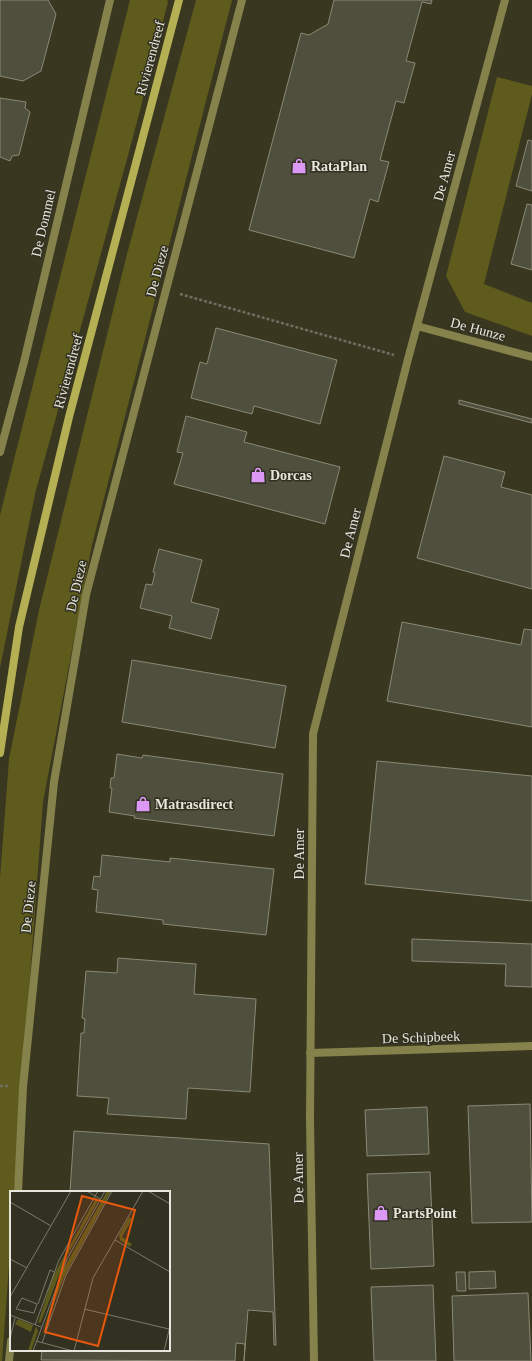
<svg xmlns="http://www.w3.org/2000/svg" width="532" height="1361" font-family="'Times New Roman',serif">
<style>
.built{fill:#393720;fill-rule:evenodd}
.green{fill:#5f5b1c}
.building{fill:#4f4f3e;stroke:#8a8976}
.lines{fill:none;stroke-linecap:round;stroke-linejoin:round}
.path{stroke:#6f6e60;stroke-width:2.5;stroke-dasharray:3 2;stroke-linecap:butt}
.street{stroke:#85824b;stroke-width:8}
.secondary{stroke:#b6b054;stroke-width:8}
.labels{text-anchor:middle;stroke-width:3;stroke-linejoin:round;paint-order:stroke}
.street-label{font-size:14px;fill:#e6e6dc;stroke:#323121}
.poi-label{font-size:14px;font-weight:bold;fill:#e6e6dc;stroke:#323121;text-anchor:start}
.inset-road{fill:none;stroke:#7a796c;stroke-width:1}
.view{fill:#e8590c;fill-opacity:0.15;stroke:#e8590c;stroke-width:2}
.inset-edge{fill:none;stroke:#e6e6dc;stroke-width:2}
</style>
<rect width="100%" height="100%" fill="#323121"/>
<path class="built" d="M 0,0 L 532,0 L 532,1361 L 0,1361 ZM 11,1192 L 169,1192 L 169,1350 L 11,1350 Z"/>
<path class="green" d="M 130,0 L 167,0 L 168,2 L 133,137 L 35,494 L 0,668 L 0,515 Z
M 196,0 L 232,0 L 92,545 L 43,802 L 14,1192 L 11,1192 L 11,1239 L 2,1361 L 0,1361 L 0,878 L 9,759 L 39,610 L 127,254 Z
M 497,77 L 532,86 L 532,94 L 484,284 L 532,303 L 532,336 L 465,312 L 446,276 Z"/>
<path class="building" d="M 0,0 L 48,0 L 56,14 L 41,71 L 23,81 L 0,76 Z
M 334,0 L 432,0 L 431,4 L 422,2 L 406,61 L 415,63 L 404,103 L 396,101 L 380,160 L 389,162 L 378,202 L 370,199 L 354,258 L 249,230 L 301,33 L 309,35 L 328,24 Z
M 0,98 L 26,102 L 25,108 L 30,112 L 19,155 L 12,156 L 10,161 L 0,157 Z
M 528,140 L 532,141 L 532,191 L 516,186 Z
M 527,204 L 532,205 L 532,270 L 511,264 Z
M 216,328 L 337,360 L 320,424 L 254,406 L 252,414 L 191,398 L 200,362 L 207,364 Z
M 459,400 L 532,419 L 532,423 L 459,404 Z
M 186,416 L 247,432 L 244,442 L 340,467 L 325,524 L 174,484 L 183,453 L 177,452 Z
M 444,456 L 505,472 L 501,487 L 532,495 L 532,589 L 417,558 Z
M 159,549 L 202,560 L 191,602 L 219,609 L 211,639 L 169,628 L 172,616 L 140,608 L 146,584 L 152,585 L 155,573 L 153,572 Z
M 402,622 L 521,645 L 524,629 L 532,630 L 532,727 L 387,701 Z
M 132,660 L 286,686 L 275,748 L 122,722 Z
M 117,754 L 142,758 L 143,755 L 283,774 L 274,836 L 134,818 L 135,816 L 109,812 L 112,788 L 110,788 L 111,778 L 114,778 Z
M 377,761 L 532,776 L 532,901 L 365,884 Z
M 102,855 L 170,862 L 170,858 L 274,869 L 266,935 L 163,924 L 163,920 L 96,912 L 98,890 L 92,889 L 94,876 L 100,877 Z
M 412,939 L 532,944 L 532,987 L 505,986 L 506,964 L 412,961 Z
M 118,958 L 196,964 L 194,994 L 256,999 L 250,1092 L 188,1088 L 186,1119 L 107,1114 L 109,1098 L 77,1096 L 81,1033 L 84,1033 L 85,1019 L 82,1018 L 86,971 L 117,973 Z
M 530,1104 L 532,1222 L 472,1223 L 468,1106 Z
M 427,1107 L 429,1154 L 367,1156 L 365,1110 Z
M 74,1131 L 269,1144 L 276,1345 L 274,1345 L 273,1312 L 248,1310 L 244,1361 L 245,1344 L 236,1343 L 235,1361 L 41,1360 L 42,1350 L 169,1350 L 169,1192 L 70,1192 Z
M 430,1172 L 434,1266 L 371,1269 L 367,1174 Z
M 495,1271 L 496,1288 L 469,1289 L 469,1272 Z
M 456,1272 L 465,1272 L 466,1291 L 457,1291 Z
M 433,1285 L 436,1361 L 374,1361 L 371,1287 Z
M 528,1293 L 531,1361 L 454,1361 L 452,1296 Z"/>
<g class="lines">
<path class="path" d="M 180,294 L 394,355
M 0,1086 L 8,1086"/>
<path class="street" d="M 417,326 L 532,357
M 0,452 L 24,362 L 110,0
M 310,1053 L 532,1046
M 18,1192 L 23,1087 L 54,782 L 86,595 L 242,0
M 9,1361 L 11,1341
M 314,1361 L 310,1120 L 313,734 L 408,359 L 505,0"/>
<path class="secondary" d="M 0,753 L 19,627 L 69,417 L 179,0"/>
</g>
<defs>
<g id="shop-bare" transform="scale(1.2)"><path d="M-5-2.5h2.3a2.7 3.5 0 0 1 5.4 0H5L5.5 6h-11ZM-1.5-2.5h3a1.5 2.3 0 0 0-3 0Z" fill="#db99f5" stroke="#323121" stroke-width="2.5" paint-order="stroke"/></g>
</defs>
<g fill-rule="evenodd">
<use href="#shop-bare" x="299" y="166"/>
<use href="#shop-bare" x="258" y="475"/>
<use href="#shop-bare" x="143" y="804"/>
<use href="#shop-bare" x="381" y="1213"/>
</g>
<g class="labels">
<g class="street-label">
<text transform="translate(150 58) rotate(-75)" y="5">Rivierendreef</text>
<text transform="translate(444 176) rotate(-75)" y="5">De Amer</text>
<text transform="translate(43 223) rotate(-77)" y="5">De Dommel</text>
<text transform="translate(157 271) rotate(-75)" y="5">De Dieze</text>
<text transform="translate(478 329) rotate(15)" y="5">De Hunze</text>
<text transform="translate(68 371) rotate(-75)" y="5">Rivierendreef</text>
<text transform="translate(350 533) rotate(-76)" y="5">De Amer</text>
<text transform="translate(76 586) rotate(-77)" y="5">De Dieze</text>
<text transform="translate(299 854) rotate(-90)" y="5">De Amer</text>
<text transform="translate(28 907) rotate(-84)" y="5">De Dieze</text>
<text transform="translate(421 1037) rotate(-2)" y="5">De Schipbeek</text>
<text transform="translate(298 1178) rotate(-91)" y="5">De Amer</text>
</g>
<g class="poi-label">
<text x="311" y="171">RataPlan</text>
<text x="270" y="480">Dorcas</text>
<text x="155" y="809">Matrasdirect</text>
<text x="393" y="1218">PartsPoint</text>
</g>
</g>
<g transform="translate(10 1191)">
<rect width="160" height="160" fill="#323121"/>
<path d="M 97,0 L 101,0 L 54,86 L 30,149 L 52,81 ZM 86,7 L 88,10 L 55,68 L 31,131 L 28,132 L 43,85 ZM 119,26 L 140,38 L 122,28 L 112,46 L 122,53 L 120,56 L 110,49 L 109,44 ZM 8,128 L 23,134 L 21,141 L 5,133 ZM 26,135 L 28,140 L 21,160 L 18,160 Z" fill="#5f5b1c"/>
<path class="inset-road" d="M 77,0 L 90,8M 138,0 L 160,13M 0,11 L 41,35M 105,49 L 160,81M 0,68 L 17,77M 0,106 L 61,0M 12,107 L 27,113 L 24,122 L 6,118 ZM 28,113 L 40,79 L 44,81M 74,118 L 159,138M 0,124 L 31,136M 25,134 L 49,69 L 88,0M 0,148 L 5,127M 26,150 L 63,160M 32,152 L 56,84 L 102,0M 23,160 L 57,68 L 95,0M 64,160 L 83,87 L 133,0M 154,160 L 160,135"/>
<path class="view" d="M 72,5 L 125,19 L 88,155 L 35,141 Z"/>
<rect width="160" height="160" class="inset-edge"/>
</g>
</svg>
